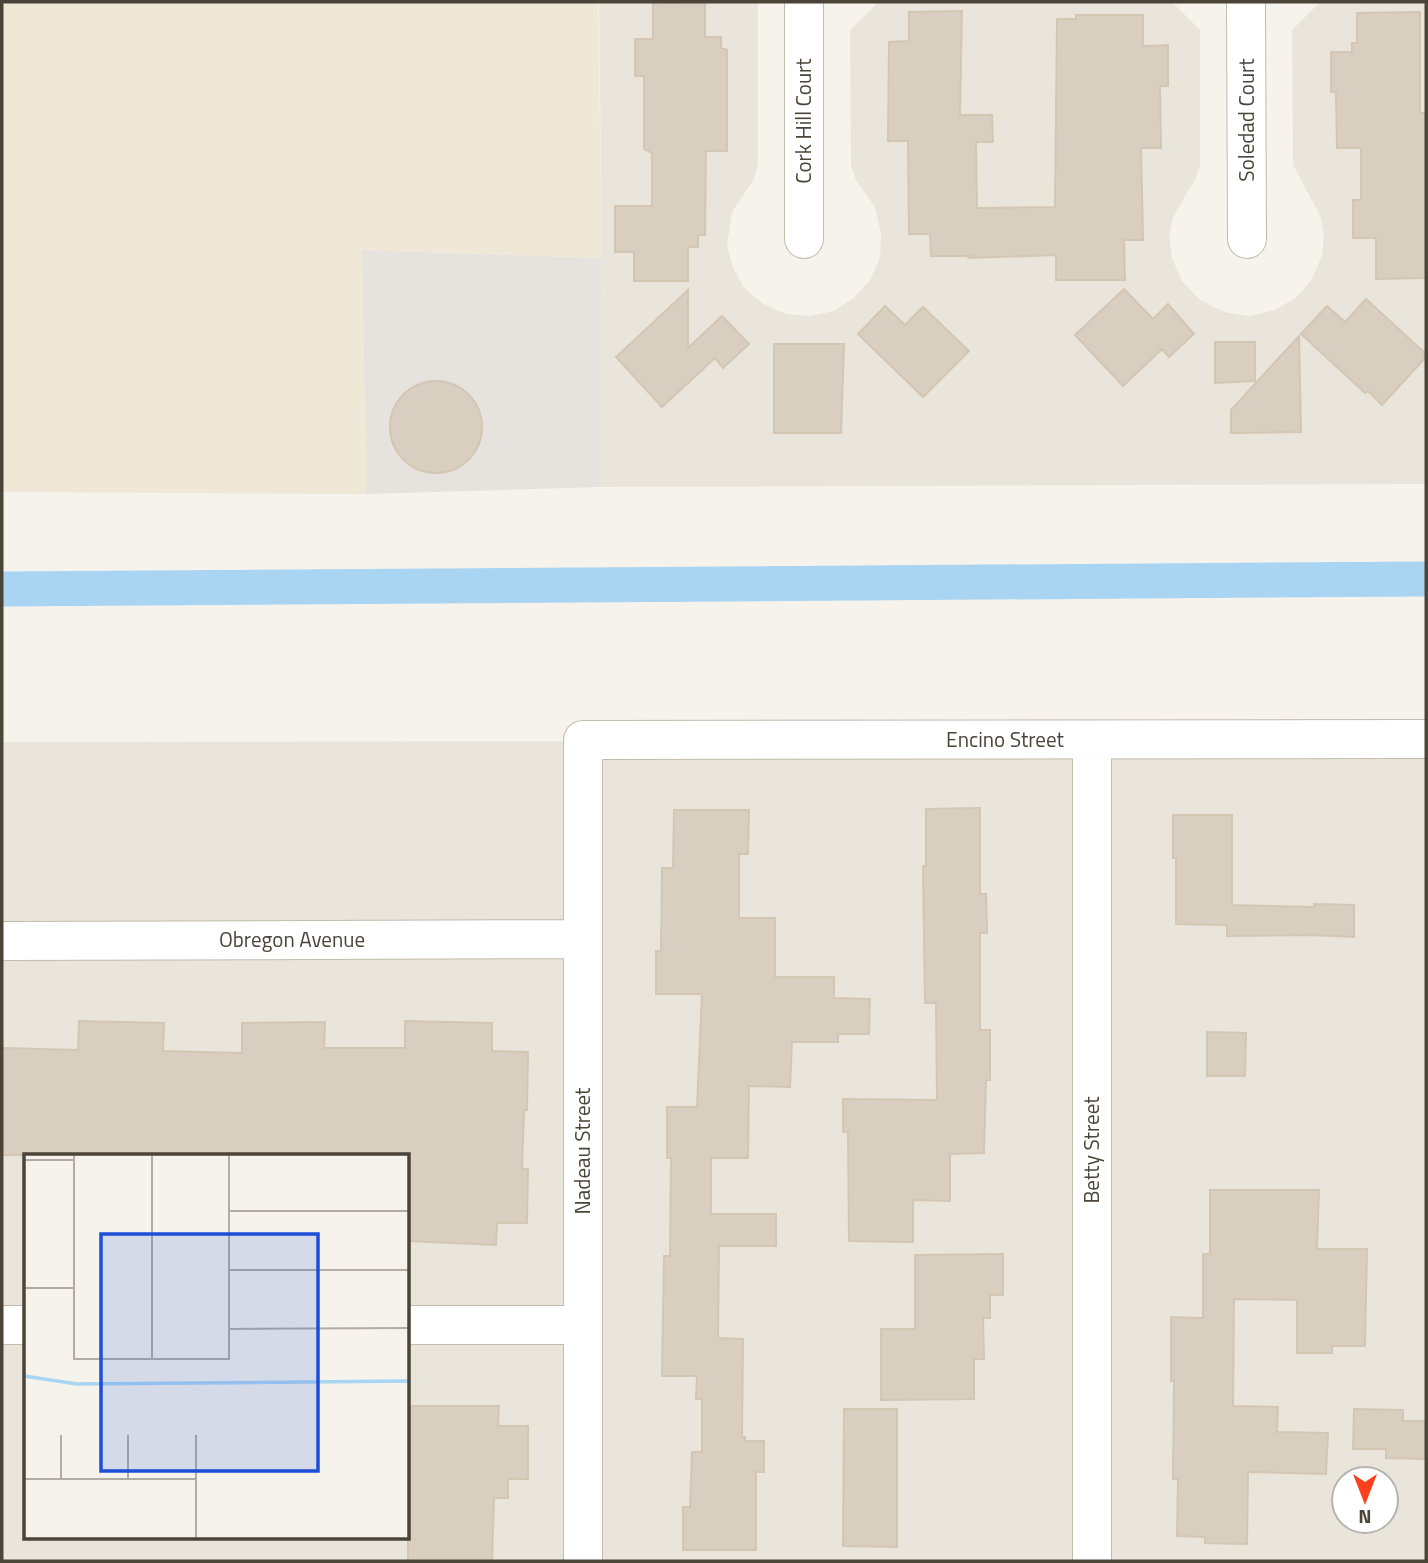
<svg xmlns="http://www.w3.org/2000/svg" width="1428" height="1563" font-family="'Titillium Web',sans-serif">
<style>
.residential{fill:#eae5da;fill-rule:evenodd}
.industrial{fill:#e6e2dd}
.education{fill:#efe8d6}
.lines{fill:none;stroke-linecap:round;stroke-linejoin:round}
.canal{stroke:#a9d4f2;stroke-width:35}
.building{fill:#d8cfc1;stroke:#d3c7b4;stroke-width:2}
.minor-casing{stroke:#c2bbae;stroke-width:40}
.minor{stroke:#fff;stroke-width:38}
.labels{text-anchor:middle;stroke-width:5;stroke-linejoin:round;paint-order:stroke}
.street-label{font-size:21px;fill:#4b4439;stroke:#fff}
.inset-river{fill:none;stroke:#a9d4f2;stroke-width:3.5}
.inset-road{fill:none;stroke:#b2ada4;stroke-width:2}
.view{fill:#1d4ed8;fill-opacity:0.15;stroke:#1d4ed8;stroke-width:3.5}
.inset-edge{fill:none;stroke:#4b4439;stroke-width:3.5}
</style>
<rect width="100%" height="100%" fill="#f6f3ec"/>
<path class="residential" d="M 599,2 L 758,2 L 758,163 L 754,179 L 732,212 L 727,245 L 733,268 L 745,289 L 764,304 L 786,314 L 810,316 L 834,311 L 854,298 L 870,280 L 880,258 L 881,234 L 875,207 L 856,180 L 851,166 L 850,30 L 879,2 L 1172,2 L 1200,30 L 1200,165 L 1196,178 L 1173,217 L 1169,237 L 1172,258 L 1182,281 L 1200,300 L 1224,312 L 1249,316 L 1275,310 L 1297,297 L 1312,279 L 1322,256 L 1324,235 L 1320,215 L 1293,165 L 1292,30 L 1320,2 L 1426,2 L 1426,484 L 600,487 L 602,258 Z
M 1426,740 L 1426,1561 L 2,1561 L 2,742 ZM 26,1155 L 408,1155 L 408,1537 L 26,1537 ZM 1344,1479 L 1386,1479 L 1386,1521 L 1344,1521 Z"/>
<path class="industrial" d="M 362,250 L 602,258 L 600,487 L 366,494 Z"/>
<path class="education" d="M 2,2 L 598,2 L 602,258 L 362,250 L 366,494 L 2,492 Z"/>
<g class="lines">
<path class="canal" d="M 2,589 L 1426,579"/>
</g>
<path class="building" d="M 705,2 L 705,37 L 721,37 L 721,48 L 727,50 L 727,151 L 706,151 L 705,235 L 698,235 L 698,247 L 688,247 L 688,281 L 634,281 L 634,252 L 615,252 L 615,206 L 652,206 L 652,153 L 644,149 L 644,76 L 635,76 L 635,39 L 653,39 L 653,3 Z
M 962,11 L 960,115 L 992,115 L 993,142 L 976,142 L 977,208 L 1055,207 L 1057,19 L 1076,19 L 1076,15 L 1143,15 L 1143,46 L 1168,45 L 1168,86 L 1160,86 L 1161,148 L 1141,148 L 1143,240 L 1124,240 L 1125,280 L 1056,280 L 1056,255 L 969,258 L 971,256 L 931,256 L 930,234 L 909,234 L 908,141 L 888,141 L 889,42 L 909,41 L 909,12 Z
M 1420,12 L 1420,113 L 1426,113 L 1426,278 L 1376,279 L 1376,238 L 1353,238 L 1353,200 L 1361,200 L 1361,148 L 1337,148 L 1336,92 L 1331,92 L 1331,52 L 1352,52 L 1352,43 L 1357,43 L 1357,13 Z
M 1124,289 L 1153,319 L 1168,304 L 1194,334 L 1169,357 L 1162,349 L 1123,386 L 1075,335 Z
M 688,290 L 688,348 L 722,316 L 749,344 L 723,368 L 715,358 L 662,407 L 616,357 Z
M 1366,299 L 1426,354 L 1426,357 L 1382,405 L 1368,391 L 1365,393 L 1301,334 L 1327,306 L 1345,322 Z
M 885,306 L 905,325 L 923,307 L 969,351 L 923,397 L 858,334 Z
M 1299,336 L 1301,432 L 1231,433 L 1231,410 Z
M 1215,342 L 1255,342 L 1255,381 L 1215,383 Z
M 774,344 L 844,344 L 841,433 L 774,433 Z
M390 427a46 46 0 1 1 92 0a46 46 0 1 1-92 0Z
M 980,808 L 980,894 L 986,894 L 987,933 L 980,933 L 980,1030 L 990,1030 L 990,1080 L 986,1080 L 984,1153 L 950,1154 L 950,1201 L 913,1200 L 913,1242 L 849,1241 L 848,1132 L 843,1132 L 843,1099 L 937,1100 L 936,1003 L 925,1003 L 923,866 L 926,866 L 926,809 Z
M 674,810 L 749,810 L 748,854 L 739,854 L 739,918 L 775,918 L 775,977 L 834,977 L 834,998 L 870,999 L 869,1034 L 838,1034 L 838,1042 L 792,1042 L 790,1087 L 749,1086 L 748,1158 L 711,1158 L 711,1214 L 776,1214 L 776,1246 L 719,1246 L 718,1338 L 743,1339 L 742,1437 L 745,1437 L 745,1441 L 764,1441 L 764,1472 L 756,1472 L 756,1550 L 683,1550 L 683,1507 L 690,1507 L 692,1452 L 702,1452 L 702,1399 L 696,1399 L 697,1376 L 662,1376 L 664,1256 L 670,1256 L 671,1158 L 667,1158 L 667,1107 L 697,1107 L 702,994 L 656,994 L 656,951 L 661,951 L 662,868 L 673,868 Z
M 1173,815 L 1232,815 L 1232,905 L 1314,907 L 1314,904 L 1354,905 L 1354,937 L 1312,935 L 1227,936 L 1227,925 L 1176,924 L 1176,858 L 1173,858 Z
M 79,1021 L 164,1023 L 163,1051 L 242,1053 L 242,1023 L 325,1022 L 324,1048 L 405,1048 L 405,1021 L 492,1023 L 492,1051 L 528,1052 L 527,1110 L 524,1110 L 522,1169 L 528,1169 L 527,1223 L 497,1223 L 496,1245 L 408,1241 L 408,1155 L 2,1155 L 2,1048 L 78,1050 Z
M 1207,1032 L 1246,1033 L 1245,1076 L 1207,1076 Z
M 1210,1190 L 1319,1190 L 1317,1249 L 1367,1249 L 1365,1346 L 1332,1346 L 1332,1353 L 1297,1353 L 1297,1300 L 1234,1299 L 1233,1406 L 1278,1407 L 1277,1432 L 1328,1433 L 1326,1474 L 1248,1472 L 1247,1544 L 1205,1543 L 1205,1537 L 1177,1536 L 1178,1479 L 1173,1479 L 1174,1381 L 1171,1381 L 1171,1317 L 1203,1318 L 1203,1254 L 1210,1254 Z
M 1003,1254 L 1003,1295 L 990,1295 L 990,1318 L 983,1318 L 984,1359 L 974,1359 L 974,1399 L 881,1400 L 881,1329 L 915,1329 L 915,1255 Z
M 408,1406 L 499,1406 L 498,1426 L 528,1426 L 528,1479 L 508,1479 L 508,1498 L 494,1498 L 492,1561 L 408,1561 Z
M 844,1409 L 897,1409 L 897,1547 L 843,1546 Z
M 1354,1409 L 1403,1410 L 1403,1421 L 1426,1421 L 1426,1459 L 1386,1458 L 1386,1449 L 1353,1449 Z"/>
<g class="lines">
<g class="minor-casing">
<path id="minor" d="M 804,2 L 804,239
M 1246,2 L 1247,239
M 1092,740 L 1092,1561
M 2,941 L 583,939
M 2,1325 L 26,1325
M 408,1325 L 583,1325
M 583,1561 L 583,740 L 1426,739"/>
</g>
<use href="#minor" class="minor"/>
</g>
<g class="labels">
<g class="street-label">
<text transform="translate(1247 120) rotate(-90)" y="7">Soledad Court</text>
<text transform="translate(804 121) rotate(-90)" y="7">Cork Hill Court</text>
<text x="1005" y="747">Encino Street</text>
<text x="292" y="947">Obregon Avenue</text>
<text transform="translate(1092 1150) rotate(-90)" y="7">Betty Street</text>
<text transform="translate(583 1151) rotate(-90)" y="7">Nadeau Street</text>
</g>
</g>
<g transform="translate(24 1154)">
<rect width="385" height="385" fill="#f6f3ec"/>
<path class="inset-river" d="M 0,222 L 53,230 L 385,227"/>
<path class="inset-road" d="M 50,1 L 50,205 L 205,205 L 205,1M 128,1 L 128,205M 0,6 L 50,6M 205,57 L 385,57M 205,116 L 385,116M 0,134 L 50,134M 205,175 L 385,174M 37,281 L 37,325M 104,281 L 104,325M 172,281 L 172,384M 0,325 L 172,325"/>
<path class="view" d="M 77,80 L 294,80 L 294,317 L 77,317 Z"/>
<rect width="385" height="385" class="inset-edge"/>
</g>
<rect width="1428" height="1563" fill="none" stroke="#4b4439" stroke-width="7"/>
<g transform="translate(1365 1500) rotate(180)"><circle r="33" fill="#ffffff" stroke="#b7b4b0" stroke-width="2"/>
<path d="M0-5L12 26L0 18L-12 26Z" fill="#fc3f1d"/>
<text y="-10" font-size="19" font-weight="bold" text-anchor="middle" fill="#4b4439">N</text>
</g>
</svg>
